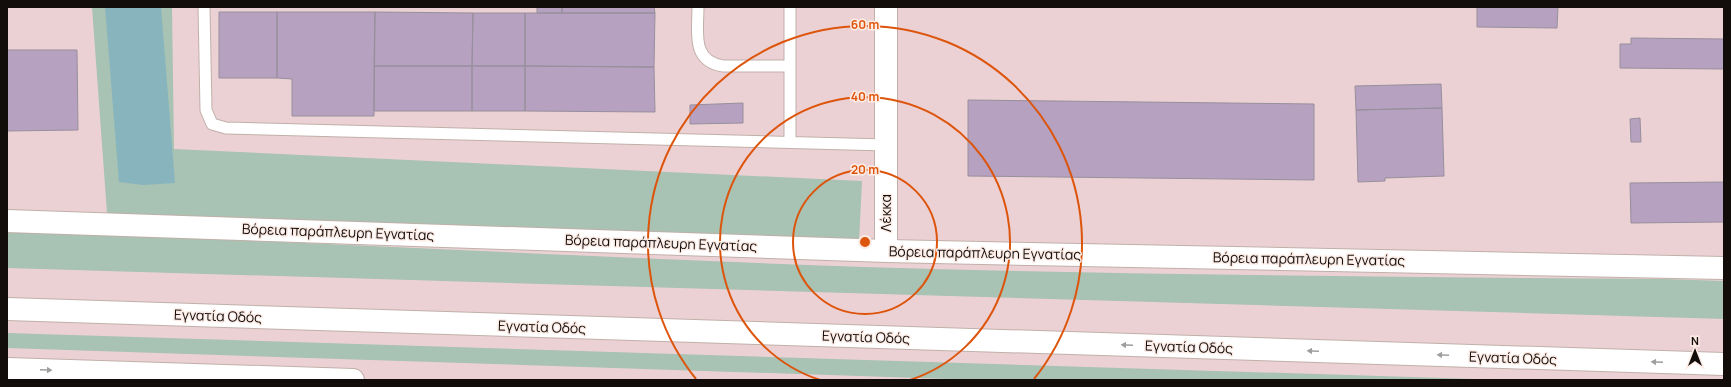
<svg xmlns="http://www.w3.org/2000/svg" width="1731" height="387" font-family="Manrope,sans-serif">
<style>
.industrial{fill:#ecd1d4}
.green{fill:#a8c2b3}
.water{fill:#88b5bd}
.building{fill:#b6a1c0;stroke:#988f9c}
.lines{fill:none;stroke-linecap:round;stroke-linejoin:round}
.service-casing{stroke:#c0b0a9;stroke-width:13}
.minor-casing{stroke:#c0b0a9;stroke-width:24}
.tertiary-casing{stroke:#c0b0a9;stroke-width:24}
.motorway-casing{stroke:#c0b0a9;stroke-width:24}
.service{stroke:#fff;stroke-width:11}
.minor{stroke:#fff;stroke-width:22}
.tertiary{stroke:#fff;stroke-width:22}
.motorway{stroke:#fff;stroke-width:22}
.oneway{fill:#a09e9d}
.ring{fill:none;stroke:#dd550c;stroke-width:2}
.labels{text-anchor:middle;stroke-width:3;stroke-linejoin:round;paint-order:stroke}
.street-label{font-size:14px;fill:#120d0b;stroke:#fdece5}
.centre{fill:#dd550c;stroke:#fdece5;stroke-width:2}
.ring-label{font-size:12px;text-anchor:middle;font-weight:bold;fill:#dd550c;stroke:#fdece5;stroke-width:3;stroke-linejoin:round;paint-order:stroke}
</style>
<rect width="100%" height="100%" fill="#f0dfd8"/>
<path class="industrial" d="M 7,7 L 1724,7 L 1724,380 L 7,380 Z"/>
<path class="green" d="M 92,7 L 172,7 L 174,149 L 862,181 L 859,242 L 167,217 L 107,213 Z
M 7,231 C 293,241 579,257 865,267 C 1132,275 1398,277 1665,279 L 1724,281 L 1724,319 L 7,268 Z
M 7,333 L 1506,380 L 979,380 L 7,348 Z"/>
<path class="water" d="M 105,7 L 161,7 L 175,183 L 143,185 L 119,182 Z"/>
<path class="building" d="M 537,7 L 562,7 L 562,13 L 537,13 Z
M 562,7 L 654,7 L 655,13 L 562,13 Z
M 1477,7 L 1558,7 L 1557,28 L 1477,27 Z
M 219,12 L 277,12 L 277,78 L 219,78 Z
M 277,12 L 375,12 L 374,116 L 292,116 L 292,79 L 277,78 Z
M 375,12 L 473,13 L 472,66 L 374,66 Z
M 473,13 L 525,13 L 525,66 L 472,66 Z
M 525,13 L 655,13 L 654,67 L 525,66 Z
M 1631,38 L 1724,39 L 1724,69 L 1620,68 L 1620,44 L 1631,44 Z
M 7,50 L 77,50 L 78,130 L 7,131 Z
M 374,66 L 472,66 L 472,111 L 374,111 Z
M 472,66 L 525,66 L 525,111 L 472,111 Z
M 525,66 L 654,67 L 655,112 L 525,111 Z
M 1441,84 L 1442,108 L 1356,110 L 1355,86 Z
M 968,100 L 1314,104 L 1314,180 L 968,176 Z
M 743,103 L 743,123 L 690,124 L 690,105 Z
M 1442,108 L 1444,176 L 1385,178 L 1385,181 L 1358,182 L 1356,110 Z
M 1640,118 L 1641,142 L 1631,142 L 1630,119 Z
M 1724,182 L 1724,222 L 1631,223 L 1630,183 Z"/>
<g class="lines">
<g class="service-casing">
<path id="service" d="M 204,7 L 206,110 L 212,124 L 226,128 L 886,145
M 698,7 C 698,32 691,61 723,66 L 790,66
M 790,7 L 790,142"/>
</g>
<g class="minor-casing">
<path id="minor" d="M 886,7 L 886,251"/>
</g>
<g class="tertiary-casing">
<path id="tertiary" d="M 7,221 L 886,251 L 1724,268"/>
</g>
<g class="motorway-casing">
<path id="motorway" d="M 7,309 L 1724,364
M 7,369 L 353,380"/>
</g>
<use href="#service" class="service"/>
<use href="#minor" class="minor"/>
<use href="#tertiary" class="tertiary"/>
<use href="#motorway" class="motorway"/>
</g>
<defs><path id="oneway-solid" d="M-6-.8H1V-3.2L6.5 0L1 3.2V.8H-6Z"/></defs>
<g class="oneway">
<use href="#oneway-solid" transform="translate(1127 345) rotate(-178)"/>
<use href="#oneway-solid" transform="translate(1313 351) rotate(-178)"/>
<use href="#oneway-solid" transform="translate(1443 355) rotate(-178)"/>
<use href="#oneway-solid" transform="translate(1657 362) rotate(-178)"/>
<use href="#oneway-solid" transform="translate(46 370) rotate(2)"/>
</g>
<g class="ring">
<circle cx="865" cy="242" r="72"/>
<path d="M820 380A145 145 0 1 1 910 380"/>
<path d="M696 379A217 217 0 1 1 1034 379"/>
</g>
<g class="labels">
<g class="street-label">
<text transform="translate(886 213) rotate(-90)" y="5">Λέκκα</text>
<text transform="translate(338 232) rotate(2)" y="5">Βόρεια παράπλευρη Εγνατίας</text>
<text transform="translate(661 243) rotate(2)" y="5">Βόρεια παράπλευρη Εγνατίας</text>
<text transform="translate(985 253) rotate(1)" y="5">Βόρεια παράπλευρη Εγνατίας</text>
<text transform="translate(1309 259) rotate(1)" y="5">Βόρεια παράπλευρη Εγνατίας</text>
<text transform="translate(218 316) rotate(2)" y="5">Εγνατία Οδός</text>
<text transform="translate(542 327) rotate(2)" y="5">Εγνατία Οδός</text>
<text transform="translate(866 337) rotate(2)" y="5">Εγνατία Οδός</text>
<text transform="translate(1189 347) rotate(2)" y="5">Εγνατία Οδός</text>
<text transform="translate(1513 358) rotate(2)" y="5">Εγνατία Οδός</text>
</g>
</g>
<circle cx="865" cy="242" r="6" class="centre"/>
<g class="ring-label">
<text x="865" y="29">60 m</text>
<text x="865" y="101">40 m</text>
<text x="865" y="174">20 m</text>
</g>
<rect width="1731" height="387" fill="none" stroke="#120d0b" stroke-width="16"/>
<g transform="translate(1695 351)" stroke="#fdece5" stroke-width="3" paint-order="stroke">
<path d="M0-3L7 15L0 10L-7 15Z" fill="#120d0b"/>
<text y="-6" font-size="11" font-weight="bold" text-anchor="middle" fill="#120d0b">N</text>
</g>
</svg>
